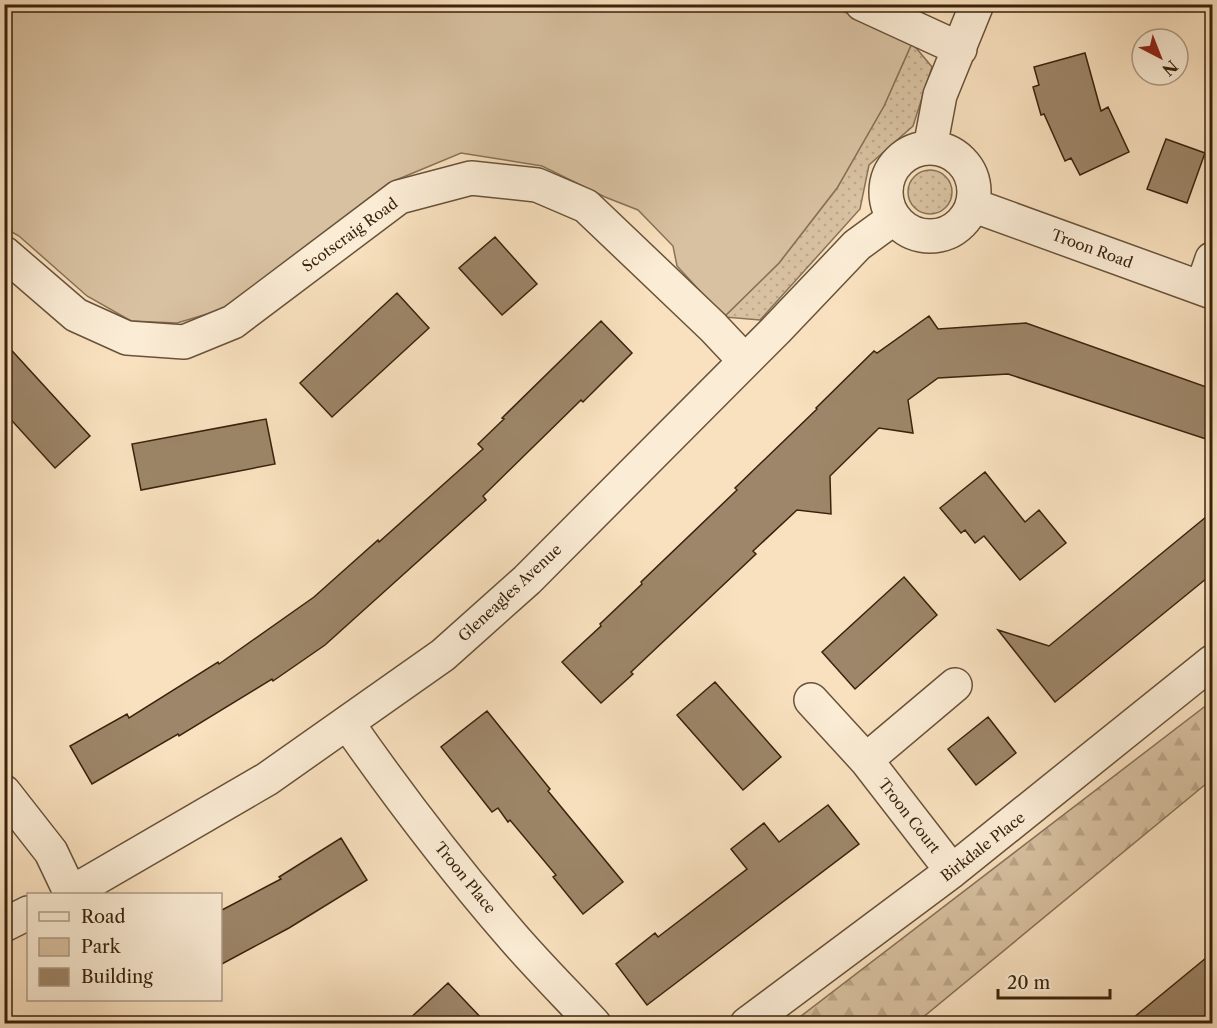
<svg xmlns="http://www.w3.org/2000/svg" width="1217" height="1028" font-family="'Libre Caslon Text',serif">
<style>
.grass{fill:url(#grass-dots);stroke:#887256;stroke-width:1.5}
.forest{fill:url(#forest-firs);stroke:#887256;stroke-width:1.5}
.park{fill:#d8c1a1;stroke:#887256;stroke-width:1.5}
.building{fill:#9d8669;stroke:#39230c;stroke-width:1.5}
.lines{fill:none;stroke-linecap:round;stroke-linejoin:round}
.minor-casing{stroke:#695239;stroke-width:36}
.minor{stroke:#fbecd5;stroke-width:33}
.labels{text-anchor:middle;stroke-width:6;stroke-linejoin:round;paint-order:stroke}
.street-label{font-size:15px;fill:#39230c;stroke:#fbecd5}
</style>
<defs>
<pattern id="grass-dots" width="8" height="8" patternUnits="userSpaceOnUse" patternTransform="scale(1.5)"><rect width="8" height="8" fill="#d8c1a1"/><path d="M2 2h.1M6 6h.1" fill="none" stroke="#baa689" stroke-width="1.8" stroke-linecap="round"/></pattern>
<pattern id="forest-firs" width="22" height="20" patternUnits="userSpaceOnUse" patternTransform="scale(1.5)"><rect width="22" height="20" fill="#d8c1a1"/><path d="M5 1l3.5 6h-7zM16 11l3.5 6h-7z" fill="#baa689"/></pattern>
</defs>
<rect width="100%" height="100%" fill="#f9e1bf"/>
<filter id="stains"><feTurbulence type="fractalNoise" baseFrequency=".00333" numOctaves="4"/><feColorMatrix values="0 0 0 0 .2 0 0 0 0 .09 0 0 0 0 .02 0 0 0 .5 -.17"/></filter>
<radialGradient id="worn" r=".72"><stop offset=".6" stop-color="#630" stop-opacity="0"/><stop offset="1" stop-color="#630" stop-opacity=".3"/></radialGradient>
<path class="grass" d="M 912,43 L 932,67 L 913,126 L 869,165 L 860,209 L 760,320 L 724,317 L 779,263 L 837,188 L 884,106 Z
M908 192a22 22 0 1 1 44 0a22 22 0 1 1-44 0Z"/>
<path class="forest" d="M 1212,701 L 1212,779 L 916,1023 L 792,1023 Z"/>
<path class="park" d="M 827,4 L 912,43 L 884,106 L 837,188 L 779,263 L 724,317 L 677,266 L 673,246 L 638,210 L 605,197 L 542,166 L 461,153 L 389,183 L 224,309 L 177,323 L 131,321 L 87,296 L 19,236 L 5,228 L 5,5 Z"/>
<path class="building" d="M 1085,53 L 1101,111 L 1108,107 L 1129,152 L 1080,175 L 1071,158 L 1065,161 L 1044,114 L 1041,115 L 1033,87 L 1039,85 L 1034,67 Z
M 1166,139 L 1205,153 L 1187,203 L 1147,189 Z
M 495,237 L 537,284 L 502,315 L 459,268 Z
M 397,293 L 429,328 L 332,417 L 300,383 Z
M 929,316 L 938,329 L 1026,323 L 1212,389 L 1212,441 L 1008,374 L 938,378 L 908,400 L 913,433 L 879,428 L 830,476 L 831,514 L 797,510 L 753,551 L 756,554 L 631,672 L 633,674 L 601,703 L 562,662 L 601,626 L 600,624 L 642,584 L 641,582 L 737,490 L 735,488 L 817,409 L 816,408 L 874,351 L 877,353 Z
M 601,321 L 632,353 L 583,402 L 581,400 L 483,496 L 486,500 L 325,645 L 273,681 L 272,679 L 179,736 L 178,734 L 92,784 L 70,746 L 127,714 L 129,718 L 218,662 L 219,664 L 314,597 L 378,540 L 379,542 L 483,449 L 478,444 L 504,419 L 502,418 Z
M 4,342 L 90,436 L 55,468 L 4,412 Z
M 266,419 L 275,464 L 141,490 L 132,444 Z
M 985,472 L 1025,522 L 1039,510 L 1066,543 L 1020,580 L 984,536 L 975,543 L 965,530 L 961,533 L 940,508 Z
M 1212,512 L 1212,574 L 1055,702 L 998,630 L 1049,646 Z
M 904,577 L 937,615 L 855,689 L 822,652 Z
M 715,682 L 781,757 L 743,790 L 677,715 Z
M 487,711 L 550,789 L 548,791 L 623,882 L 583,914 L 553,877 L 556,875 L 510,820 L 508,822 L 498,808 L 492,812 L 441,747 Z
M 988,717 L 1016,753 L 976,785 L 948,749 Z
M 828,805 L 859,844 L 647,1005 L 616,964 L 655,933 L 658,937 L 747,869 L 731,849 L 764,823 L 779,842 Z
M 341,838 L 367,880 L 289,928 L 220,965 L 220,911 L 281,879 L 279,877 Z
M 1212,953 L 1212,1008 L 1197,1023 L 1127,1023 Z
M 448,983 L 486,1023 L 405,1023 Z"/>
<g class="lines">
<g class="minor-casing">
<path id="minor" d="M 862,4 L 960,49
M 930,148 L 940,95 L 977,4
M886 192a44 44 0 1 1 88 0a44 44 0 1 1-88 0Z
M 972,205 L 1212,292
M 4,253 L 76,315 L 127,338 L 184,342 L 233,322 L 399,197 L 471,178 L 537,185 L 586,206 L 713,327 L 745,361
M 1202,288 L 1212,259
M 811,700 L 866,760 L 952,871
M 348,724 C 399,797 454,869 513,937 C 539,967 567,995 594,1024
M 866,760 L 955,685
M 4,792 L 51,852 L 71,894
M 69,894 L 267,779 L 443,655 L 527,580 L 777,329 L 857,245 L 894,218
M 4,925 L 28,913
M 747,1024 L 952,871 L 1212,662"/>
</g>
<use href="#minor" class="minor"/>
</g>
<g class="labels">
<g class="street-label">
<text transform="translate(350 235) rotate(-36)" y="5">Scotscraig Road</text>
<text transform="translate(1092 249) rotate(20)" y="5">Troon Road</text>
<text transform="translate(510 593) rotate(-43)" y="5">Gleneagles Avenue</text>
<text transform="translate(909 816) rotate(52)" y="5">Troon Court</text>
<text transform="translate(983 847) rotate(-38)" y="5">Birkdale Place</text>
<text transform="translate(465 878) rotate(51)" y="5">Troon Place</text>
</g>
</g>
<rect width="1217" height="1028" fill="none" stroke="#f9e1bf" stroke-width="24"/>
<rect x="6" y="6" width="1205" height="1016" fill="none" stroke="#39230c" stroke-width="3"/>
<rect x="12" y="12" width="1193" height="1004" fill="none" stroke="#39230c" stroke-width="1.5"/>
<rect x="27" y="893" width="195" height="108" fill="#fbecd5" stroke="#ad9c85" stroke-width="1.5"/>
<rect x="39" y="912" width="30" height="9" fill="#fbecd5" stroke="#ad9c85" stroke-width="1.5"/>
<text x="81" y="923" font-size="18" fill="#39230c">Road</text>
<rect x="39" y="938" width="30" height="18" fill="#d8c1a1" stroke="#ad9c85" stroke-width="1.5"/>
<text x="81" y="953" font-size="18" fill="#39230c">Park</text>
<rect x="39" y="968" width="30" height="18" fill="#9d8669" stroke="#ad9c85" stroke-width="1.5"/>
<text x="81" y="983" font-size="18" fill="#39230c">Building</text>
<g transform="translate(1160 57) rotate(138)"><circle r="28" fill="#fbecd5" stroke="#ad9c85" stroke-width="1.5"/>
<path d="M0-4.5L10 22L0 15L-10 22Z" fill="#8f2418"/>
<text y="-9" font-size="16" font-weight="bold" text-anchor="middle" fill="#39230c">N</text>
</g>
<path d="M998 989v9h112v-9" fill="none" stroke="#39230c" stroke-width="3"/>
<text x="1007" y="989" font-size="18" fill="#39230c" stroke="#fbecd5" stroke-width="4.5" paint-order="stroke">20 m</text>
<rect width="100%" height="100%" filter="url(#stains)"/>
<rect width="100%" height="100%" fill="url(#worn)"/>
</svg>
